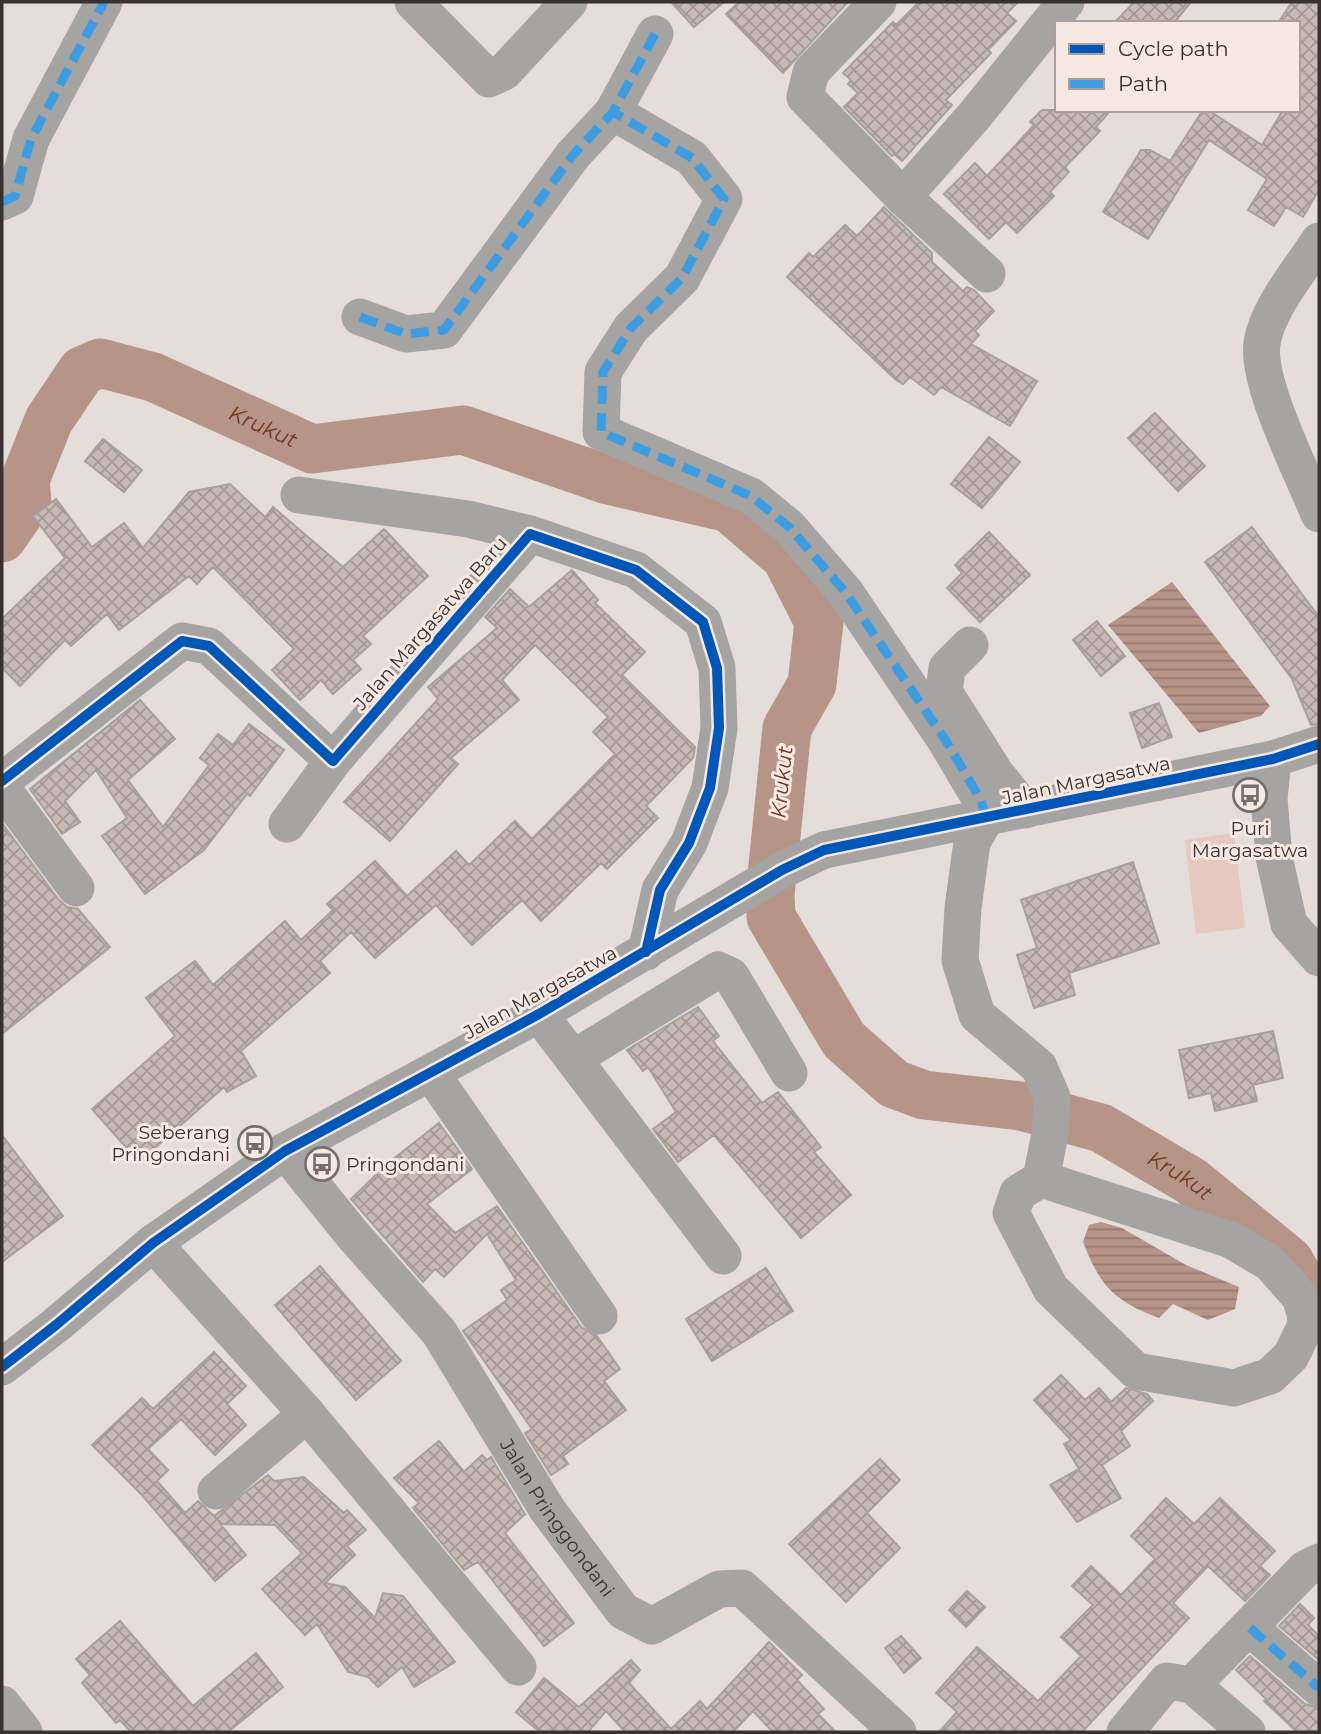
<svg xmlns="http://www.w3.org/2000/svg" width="1321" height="1734" font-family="Montserrat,sans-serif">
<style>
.park{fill:#e6c9be}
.water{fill:url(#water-rules)}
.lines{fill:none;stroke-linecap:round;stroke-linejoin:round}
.river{stroke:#b69487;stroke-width:49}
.building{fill:url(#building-cross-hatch);stroke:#a6a19f;stroke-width:2}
.minor{stroke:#a6a3a3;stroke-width:37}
.quiet{stroke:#3e9de1;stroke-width:9;stroke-dasharray:18 9;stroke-linecap:butt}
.cycleway-casing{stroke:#f6e8e3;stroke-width:15}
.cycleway{stroke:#0057b8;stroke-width:10}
.labels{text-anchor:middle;stroke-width:6;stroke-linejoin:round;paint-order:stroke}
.street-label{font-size:19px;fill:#373230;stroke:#f6e8e3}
.poi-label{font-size:19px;fill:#373230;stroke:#f6e8e3}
.water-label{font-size:21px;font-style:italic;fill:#72351e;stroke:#f6e8e3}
</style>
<defs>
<pattern id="water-rules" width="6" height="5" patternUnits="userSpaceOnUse" patternTransform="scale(1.75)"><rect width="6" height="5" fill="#b69487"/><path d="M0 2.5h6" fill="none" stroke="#95796f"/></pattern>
<pattern id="building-cross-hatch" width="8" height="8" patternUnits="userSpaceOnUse" patternTransform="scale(1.75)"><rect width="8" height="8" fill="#c7bab6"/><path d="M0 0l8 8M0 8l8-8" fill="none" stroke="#a29894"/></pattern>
</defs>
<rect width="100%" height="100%" fill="#e4ddda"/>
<path class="park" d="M 1234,833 L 1245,928 L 1196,934 L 1185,840 Z"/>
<path class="water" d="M 1172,582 L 1270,706 L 1261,716 L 1199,733 L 1108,625 Z
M 1101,1222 L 1122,1228 L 1186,1265 L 1239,1287 L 1235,1309 L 1208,1320 L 1173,1304 L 1159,1318 C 1114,1301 1100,1286 1083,1242 L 1089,1225 Z"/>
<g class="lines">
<path class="river" id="s1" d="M 2,538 L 27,502 L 25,480 L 49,420 L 82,371 L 100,363 L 153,377 L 312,449 L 463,430 L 608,480 L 729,508 L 786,557 L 819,622 L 812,684 L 787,728 L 770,895 L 771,917 L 844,1040 L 894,1084 L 924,1095 L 1021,1106 L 1101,1128 L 1191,1181 L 1289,1261 L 1298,1277"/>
</g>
<path class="building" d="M 671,2 L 724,2 L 694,27 Z
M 739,2 L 848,2 L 783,73 L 726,14 Z
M 919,2 L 1018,2 L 1007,13 L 1016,21 L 988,50 L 991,53 L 946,100 L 952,105 L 902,161 L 894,154 L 892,156 L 844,107 L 858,93 L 848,84 L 851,80 L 843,73 L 893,22 L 896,25 Z
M 1134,2 L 1191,2 L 1174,23 L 1114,23 Z
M 1292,2 L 1319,2 L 1319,190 L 1303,217 L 1286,207 L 1274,226 L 1248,210 L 1267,179 L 1209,140 L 1148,239 L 1103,212 L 1141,150 L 1150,150 L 1170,161 L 1203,110 L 1208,110 L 1262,145 L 1283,110 L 1298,110 L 1298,23 L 1278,23 Z
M 1042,110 L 1111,110 L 1096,127 L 1100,131 L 1065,167 L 1069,172 L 1050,192 L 1054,196 L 1017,233 L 1006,222 L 989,239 L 944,194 L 975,163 L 987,176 L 1034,125 L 1030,122 Z
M 884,207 L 932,253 L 932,262 L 963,291 L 967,287 L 974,290 L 994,311 L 975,331 L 979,335 L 971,344 L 1037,381 L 1010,426 L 941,387 L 934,395 L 910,377 L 903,384 L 896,380 L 787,277 L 809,253 L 813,257 L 845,225 L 857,236 Z
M 1155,413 L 1205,466 L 1178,491 L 1128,438 Z
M 989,437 L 1020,462 L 982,508 L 951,484 Z
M 103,439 L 142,470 L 124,492 L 85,461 Z
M 230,484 L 265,517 L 273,507 L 343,567 L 384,529 L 428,576 L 363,636 L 371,644 L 353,660 L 361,669 L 333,694 L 321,680 L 300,700 L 272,670 L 294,649 L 213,567 L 197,584 L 189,576 L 119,630 L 107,614 L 71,646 L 65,640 L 20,686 L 2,668 L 2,619 L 65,558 L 33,516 L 56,499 L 92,547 L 124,523 L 143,548 L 189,492 Z
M 1252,527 L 1319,617 L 1319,724 L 1311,725 L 1292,679 L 1205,562 Z
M 989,532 L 1030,575 L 980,622 L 947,588 L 962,573 L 955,565 Z
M 572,570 L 598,600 L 595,603 L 645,652 L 622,675 L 695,747 L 693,758 L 646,806 L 658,818 L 607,869 L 601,863 L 541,921 L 522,900 L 472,945 L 436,905 L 375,958 L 351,932 L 320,961 L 330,973 L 241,1051 L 256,1076 L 227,1092 L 224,1087 L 139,1162 L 92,1109 L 175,1036 L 146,998 L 195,961 L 213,985 L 285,921 L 301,940 L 333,910 L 327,904 L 375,861 L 407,896 L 456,851 L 469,865 L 515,821 L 532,839 L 615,754 L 593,732 L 608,717 L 535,645 L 502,680 L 519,700 L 451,758 L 458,764 L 390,841 L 344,802 L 438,699 L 428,687 L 497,628 L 485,617 L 510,589 L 529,607 Z
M 1097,621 L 1125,656 L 1101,676 L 1073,640 Z
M 140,700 L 175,739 L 128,780 L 163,827 L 209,765 L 200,758 L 218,734 L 233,745 L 249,724 L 284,750 L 250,796 L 247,794 L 204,850 L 145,894 L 102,836 L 127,818 L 96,770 L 65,801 L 80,822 L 62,834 L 30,789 Z
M 1159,703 L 1172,737 L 1142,748 L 1130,713 Z
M 2,823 L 59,900 L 67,907 L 78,909 L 110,947 L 2,1034 Z
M 1133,862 L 1159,943 L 1069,973 L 1075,995 L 1034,1008 L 1017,955 L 1037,948 L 1021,900 Z
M 698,1007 L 719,1036 L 713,1041 L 762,1103 L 778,1092 L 821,1147 L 814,1152 L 851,1195 L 801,1238 L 714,1135 L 678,1162 L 653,1129 L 676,1112 L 648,1067 L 643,1071 L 627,1050 Z
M 1273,1031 L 1283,1078 L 1253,1085 L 1257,1101 L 1215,1111 L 1211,1093 L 1189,1098 L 1179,1050 Z
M 439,1123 L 472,1169 L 427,1204 L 455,1233 L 497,1206 L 582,1328 L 597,1336 L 620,1369 L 604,1381 L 626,1410 L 563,1456 L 568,1464 L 551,1475 L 525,1433 L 532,1429 L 463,1331 L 507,1300 L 501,1290 L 516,1280 L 487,1234 L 444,1277 L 435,1269 L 423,1282 L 351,1199 L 387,1164 Z
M 2,1135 L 63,1216 L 2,1262 Z
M 320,1266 L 401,1361 L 356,1400 L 275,1305 Z
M 766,1268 L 793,1311 L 712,1361 L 686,1319 Z
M 214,1352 L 246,1386 L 227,1404 L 246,1425 L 215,1455 L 181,1419 L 148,1449 L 168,1470 L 157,1481 L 185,1513 L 198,1501 L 214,1516 L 268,1475 L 274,1481 L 304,1477 L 344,1513 L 347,1510 L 366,1530 L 347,1546 L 355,1555 L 325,1583 L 345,1587 L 375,1618 L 383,1593 L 403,1596 L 455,1662 L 414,1687 L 402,1667 L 378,1687 L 368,1677 L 348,1672 L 317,1624 L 305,1635 L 262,1589 L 302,1553 L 275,1525 L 220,1524 L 246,1555 L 215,1581 L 142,1495 L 92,1445 L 142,1398 L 153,1409 Z
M 1061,1375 L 1085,1400 L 1099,1388 L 1111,1402 L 1126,1388 L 1147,1394 L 1153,1401 L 1121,1431 L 1130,1446 L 1102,1465 L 1121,1498 L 1077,1522 L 1050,1485 L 1079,1469 L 1064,1444 L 1071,1440 L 1034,1400 Z
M 439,1441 L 464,1472 L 482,1455 L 487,1460 L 491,1457 L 525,1514 L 505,1533 L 574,1623 L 544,1646 L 478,1562 L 464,1570 L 413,1508 L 419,1503 L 394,1478 Z
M 880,1459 L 900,1480 L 867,1513 L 900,1548 L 846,1602 L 789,1544 Z
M 1166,1498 L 1194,1524 L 1220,1498 L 1275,1551 L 1260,1566 L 1270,1575 L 1245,1601 L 1208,1566 L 1173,1603 L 1189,1618 L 1082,1732 L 939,1732 L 957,1712 L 936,1693 L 977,1647 L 1038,1701 L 1081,1656 L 1061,1637 L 1093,1605 L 1072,1586 L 1091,1566 L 1121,1595 L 1155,1559 L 1131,1536 Z
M 967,1591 L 985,1607 L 966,1627 L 949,1610 Z
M 1300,1604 L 1314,1618 L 1308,1625 L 1319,1636 L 1319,1660 L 1279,1626 Z
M 120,1621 L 193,1706 L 256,1653 L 283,1687 L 228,1732 L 131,1732 L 120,1720 L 116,1723 L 82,1683 L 90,1675 L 76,1659 Z
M 901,1636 L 921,1658 L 904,1673 L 885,1648 Z
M 769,1642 L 802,1675 L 797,1680 L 824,1709 L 818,1714 L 836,1732 L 773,1732 L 753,1711 L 733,1732 L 625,1732 L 606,1711 L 588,1732 L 540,1732 L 516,1712 L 544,1678 L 579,1707 L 631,1660 L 640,1670 L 629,1683 L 671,1729 L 700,1701 L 707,1709 Z
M 1250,1656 L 1305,1704 L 1319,1708 L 1319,1732 L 1297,1732 L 1264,1701 L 1266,1699 L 1236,1670 Z"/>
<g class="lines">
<g class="minor">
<path d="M 413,2 L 489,79 L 504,72 L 569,2"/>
<path d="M 878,2 L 811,72 L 805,97 L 903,197 L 987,274"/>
<path d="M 655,34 L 613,112 L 692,158 L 724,199 L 682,278 L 631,328 L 603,372 L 601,432 L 751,496 L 789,527 L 846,593 L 946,741 L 981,800 L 986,818 L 972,842 L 963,908 L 960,960 L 977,1015 L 1039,1067 L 1052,1097 L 1050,1134 L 1041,1179 L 1018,1193 L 1011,1213 L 1051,1289 L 1136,1371 L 1234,1388 L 1270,1376 L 1291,1356 L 1306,1325 L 1305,1313 L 1300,1297 L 1270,1263 L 1231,1240 L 1041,1179"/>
<path d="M 903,197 L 975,115 L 1066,2"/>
<path d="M 2,202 L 15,196 L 31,139 L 104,2"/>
<path d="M 1319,241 C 1301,269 1267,309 1262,343 C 1256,383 1303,474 1319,514"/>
<path d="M 360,317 L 406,334 L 444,330 L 573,155 L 613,112"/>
<path d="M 299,495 L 468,519 L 530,534"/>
<path d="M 970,645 L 947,668 L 944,692 L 996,774 L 1025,810"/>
<path d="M 1273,759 L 1269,799 L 1274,857 L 1289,924 L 1319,958"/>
<path d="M 2,781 L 182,641 L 209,646 L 333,761 L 530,534 L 636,570 L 703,622 L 717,668 L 719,728 L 710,788 L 689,843 L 660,890 L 646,952"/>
<path d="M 2,788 L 76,888"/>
<path d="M 287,824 L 333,761"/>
<path d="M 539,1014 L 723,1256"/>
<path d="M 574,1058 L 718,970 L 731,976 L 789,1073"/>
<path d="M 431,1073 L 599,1316"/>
<path id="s2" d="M 285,1151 L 352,1234 L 439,1332 L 547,1509 L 623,1611 L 652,1626 L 719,1589 L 742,1588 L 898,1732"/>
<path d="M 153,1243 L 307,1414 L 518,1667"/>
<path d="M 2,1367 L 56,1325 L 153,1243 L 285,1151 L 539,1014 L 782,870 L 824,850 L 1273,759 L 1319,744"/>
<path d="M 216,1491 L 307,1414"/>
<path d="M 1250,1628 L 1319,1688"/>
<path d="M 1192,1685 L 1305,1569 L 1319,1562"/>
<path d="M 2,1704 L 24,1732"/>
<path d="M 1125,1732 L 1167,1681 L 1192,1685 L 1247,1732"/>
</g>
<path class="quiet" d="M 655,34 L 613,112 L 692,158 L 724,199 L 682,278 L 631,328 L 603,372 L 601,432 L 751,496 L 789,527 L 846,593 L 946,741 L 981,800 L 986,818
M 2,202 L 15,196 L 31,139 L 104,2
M 360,317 L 406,334 L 444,330 L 573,155 L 613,112
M 1250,1628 L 1319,1688"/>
<g class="cycleway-casing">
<path id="cycleway" d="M 2,781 L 182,641 L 209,646 L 333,761 L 530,534 L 636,570 L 703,622 L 717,668 L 719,728 L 710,788 L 689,843 L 660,890 L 646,952
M 2,1367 L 56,1325 L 153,1243 L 285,1151 L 539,1014 L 782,870 L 824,850 L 1273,759 L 1319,744"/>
</g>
<use href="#cycleway" class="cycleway"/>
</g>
<defs>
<g id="bus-ring" transform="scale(1.75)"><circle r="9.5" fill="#f6e8e3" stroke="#746e6c" stroke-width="1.5"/><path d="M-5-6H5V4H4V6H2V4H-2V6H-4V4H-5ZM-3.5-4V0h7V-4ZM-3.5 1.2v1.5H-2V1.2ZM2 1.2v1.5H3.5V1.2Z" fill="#746e6c"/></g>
</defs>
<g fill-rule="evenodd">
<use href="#bus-ring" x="1250" y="795"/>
<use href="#bus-ring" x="255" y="1143"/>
<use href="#bus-ring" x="322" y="1164"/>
</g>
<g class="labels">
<g class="street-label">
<text transform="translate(430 623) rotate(-49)" y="7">Jalan Margasatwa Baru</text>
<text transform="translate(1086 780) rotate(-12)" y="7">Jalan Margasatwa</text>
<text transform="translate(540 992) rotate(-29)" y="7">Jalan Margasatwa</text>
<text dy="7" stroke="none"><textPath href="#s2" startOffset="458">Jalan Pringgondani</textPath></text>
</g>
<g class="poi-label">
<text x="1250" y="835">Puri<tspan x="1250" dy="22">Margasatwa</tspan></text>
<text x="230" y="1139" text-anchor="end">Seberang<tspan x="230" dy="22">Pringondani</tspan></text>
<text x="346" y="1171" text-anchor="start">Pringondani</text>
</g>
<g class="water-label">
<text dy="7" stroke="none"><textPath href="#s1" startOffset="385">Krukut</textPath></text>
<text transform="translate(782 782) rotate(-84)" y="7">Krukut</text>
<text dy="7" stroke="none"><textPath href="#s1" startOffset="1834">Krukut</textPath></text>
</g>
</g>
<rect width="1321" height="1734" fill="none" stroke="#373230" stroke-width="7"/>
<rect x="1055" y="21" width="245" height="91" fill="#f6e8e3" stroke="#aa9f9b" stroke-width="2"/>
<rect x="1069" y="44" width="35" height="10" fill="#0057b8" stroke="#aa9f9b" stroke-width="2"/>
<text x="1118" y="56" font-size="21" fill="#373230">Cycle path</text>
<rect x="1069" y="79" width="35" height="10" fill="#3e9de1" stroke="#aa9f9b" stroke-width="2"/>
<text x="1118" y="91" font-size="21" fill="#373230">Path</text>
</svg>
